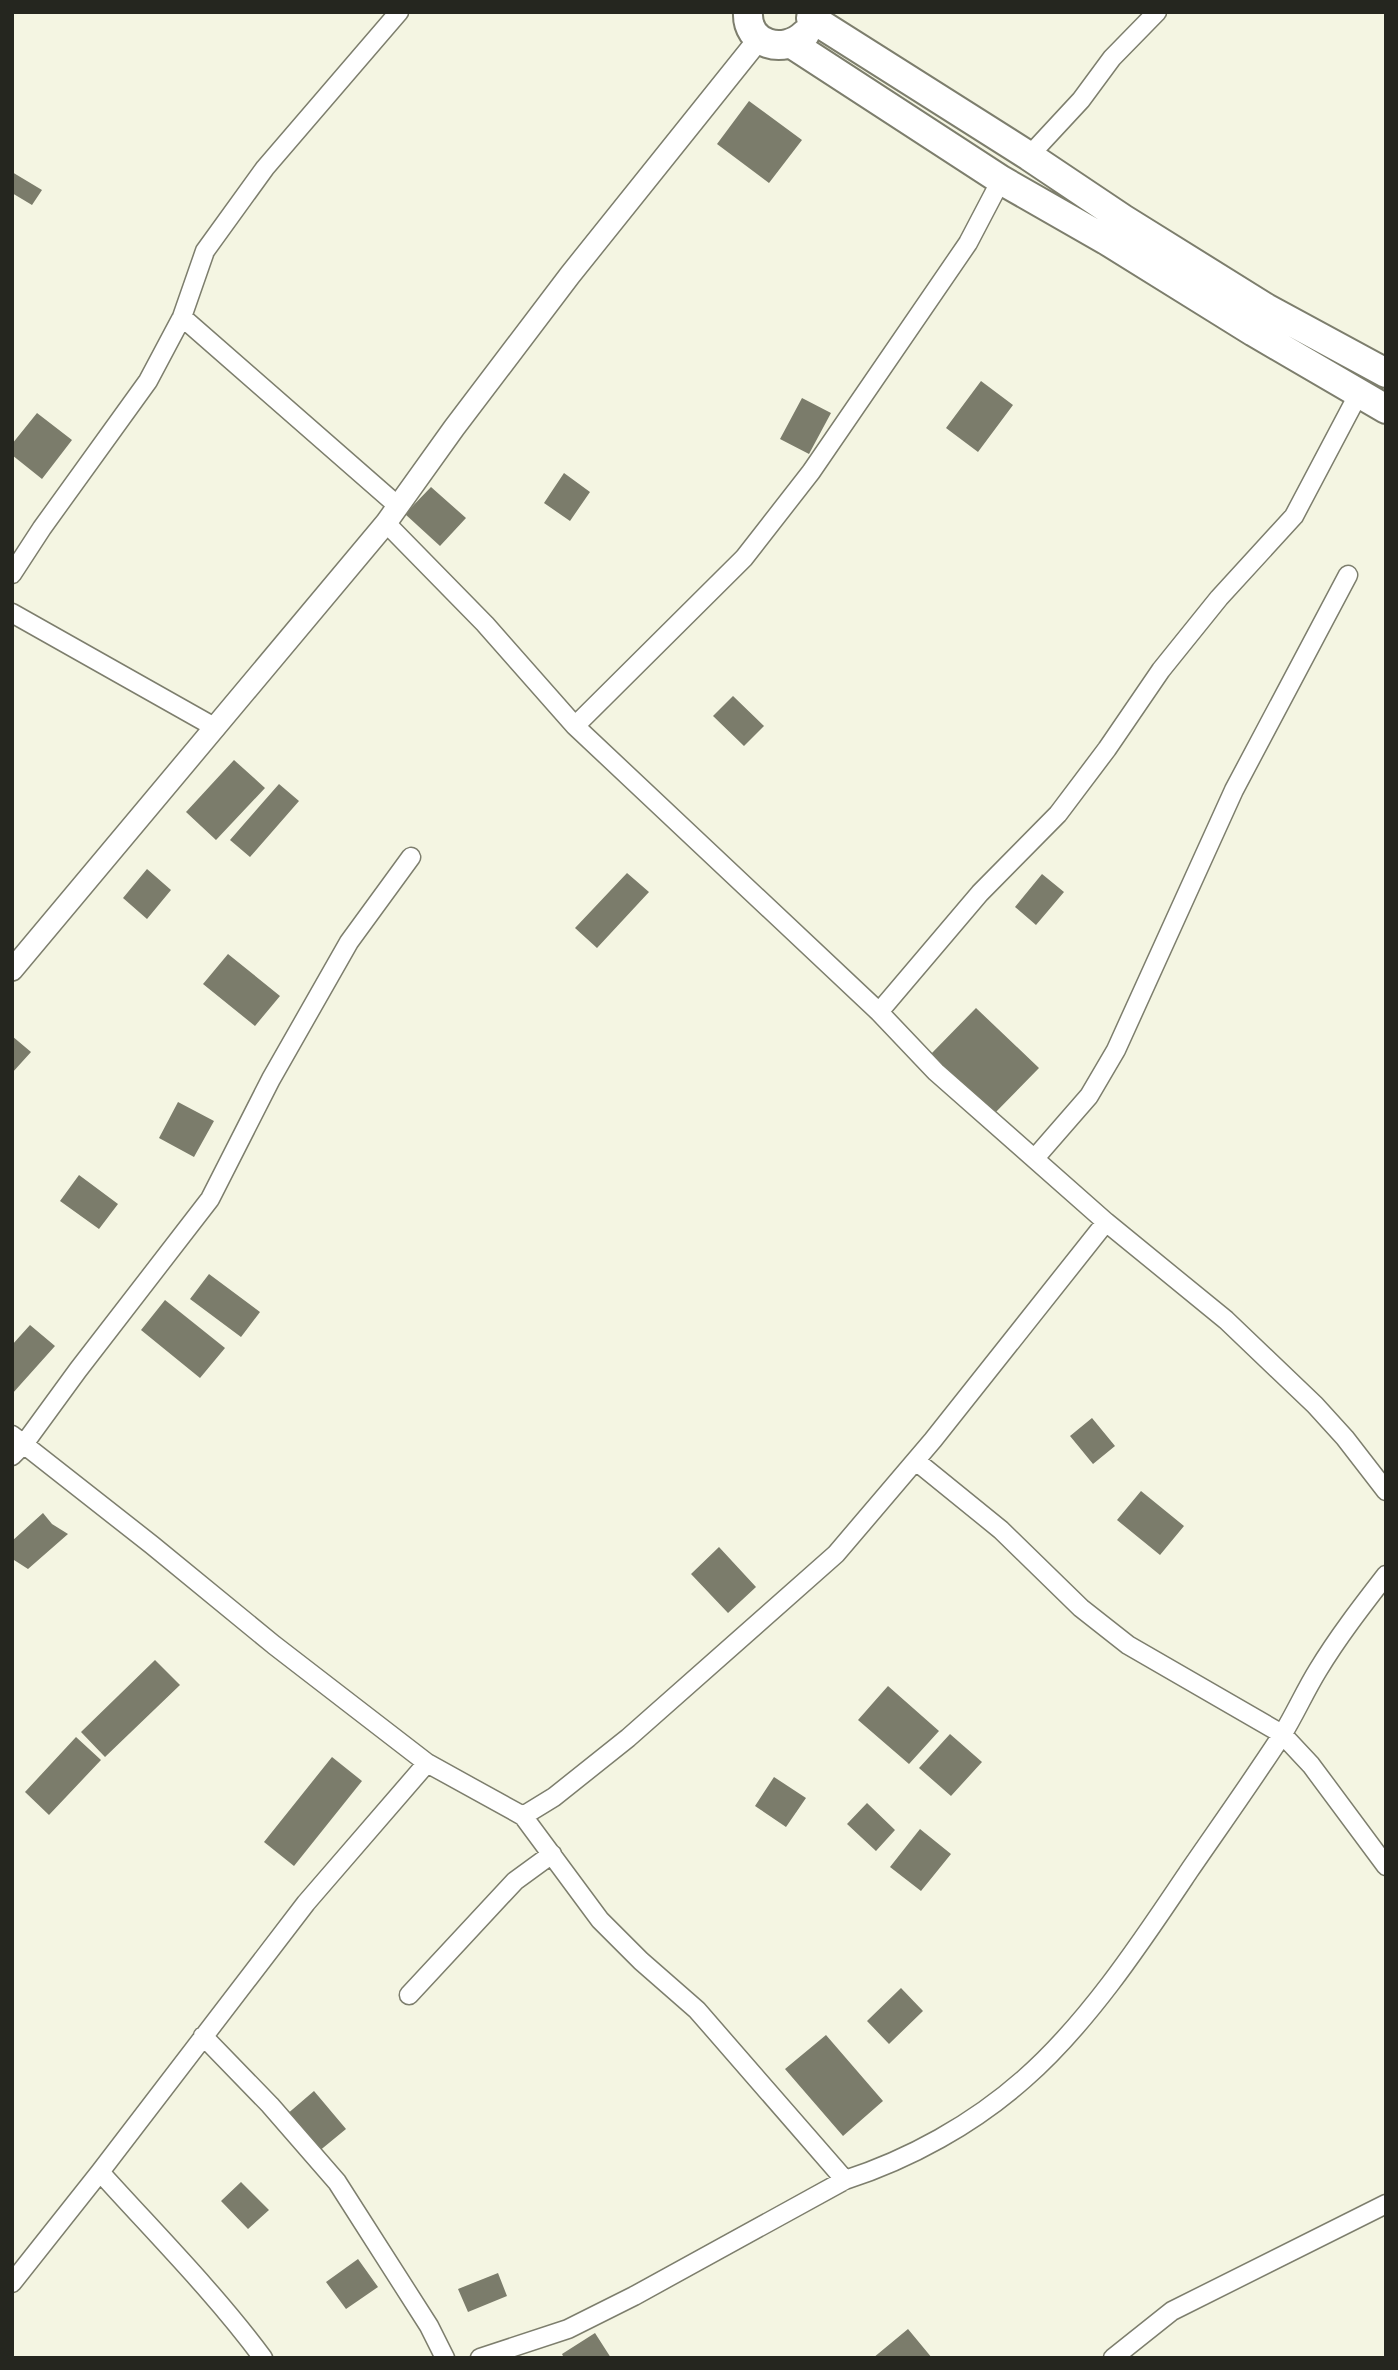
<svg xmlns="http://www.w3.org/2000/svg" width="1398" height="2370" font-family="Karla,sans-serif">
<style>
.building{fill:#7b7c6b}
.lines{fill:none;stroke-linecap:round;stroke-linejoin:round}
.minor-casing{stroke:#7d7e6d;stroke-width:21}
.tertiary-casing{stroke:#7d7e6d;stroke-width:24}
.primary-casing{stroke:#7d7e6d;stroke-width:32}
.minor{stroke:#fff;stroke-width:18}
.tertiary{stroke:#fff;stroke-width:21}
.primary{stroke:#fff;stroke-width:28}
</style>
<rect width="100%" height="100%" fill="#f4f5e2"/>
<path class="building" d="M 749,101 L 802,140 L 769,183 L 717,144 Z
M 12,172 L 42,190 L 32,205 L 12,193 Z
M 981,381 L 1013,405 L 978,452 L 946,428 Z
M 802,398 L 831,413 L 809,454 L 780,439 Z
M 37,413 L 72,440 L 42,479 L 12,455 L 12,444 Z
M 564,473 L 590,492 L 570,521 L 544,503 Z
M 431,487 L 466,518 L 440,546 L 405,514 Z
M 733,696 L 764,726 L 744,746 L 713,716 Z
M 234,760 L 265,788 L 216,840 L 186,812 Z
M 279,784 L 299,801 L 250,857 L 230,840 Z
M 147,869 L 171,890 L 147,919 L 123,898 Z
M 627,873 L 649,892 L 597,948 L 575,928 Z
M 1042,874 L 1064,892 L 1036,925 L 1015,907 Z
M 228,954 L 280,996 L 255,1026 L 203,984 Z
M 976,1008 L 1039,1068 L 992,1116 L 930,1055 Z
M 12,1036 L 31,1052 L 12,1073 Z
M 178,1102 L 214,1121 L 194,1157 L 159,1138 Z
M 79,1175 L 118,1204 L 99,1229 L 60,1201 Z
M 209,1274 L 260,1312 L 241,1337 L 190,1299 Z
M 165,1300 L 225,1348 L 200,1378 L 141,1330 Z
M 30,1325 L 55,1346 L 12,1394 L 12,1345 Z
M 1092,1418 L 1115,1446 L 1093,1464 L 1070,1436 Z
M 1141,1491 L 1184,1526 L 1160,1555 L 1117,1520 Z
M 43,1513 L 52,1524 L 68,1534 L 28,1569 L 14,1560 L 12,1541 Z
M 719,1547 L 756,1587 L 728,1613 L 691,1574 Z
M 155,1660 L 180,1685 L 105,1757 L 81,1732 Z
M 888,1686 L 939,1731 L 909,1764 L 858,1720 Z
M 950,1734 L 982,1762 L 951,1796 L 919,1768 Z
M 76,1737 L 101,1760 L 49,1815 L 25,1792 Z
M 332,1757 L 362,1781 L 294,1866 L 264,1842 Z
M 774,1777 L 806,1798 L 786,1827 L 755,1806 Z
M 867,1803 L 895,1830 L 876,1851 L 847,1824 Z
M 920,1829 L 951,1854 L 921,1891 L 890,1867 Z
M 901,1988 L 923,2011 L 889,2044 L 867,2021 Z
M 826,2035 L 883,2101 L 843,2136 L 785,2069 Z
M 314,2091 L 346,2129 L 318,2152 L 286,2115 Z
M 241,2182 L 269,2210 L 248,2229 L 221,2201 Z
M 358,2259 L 378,2287 L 346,2309 L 326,2282 Z
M 498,2273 L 507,2296 L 468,2312 L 458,2289 Z
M 908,2329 L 932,2358 L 873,2358 Z
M 595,2333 L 611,2358 L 564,2358 L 562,2354 Z"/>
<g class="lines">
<g class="minor-casing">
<path id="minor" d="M 1029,156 L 1081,100 L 1112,58 L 1157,12
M 182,317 L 398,506
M 386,523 L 485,624 L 575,726 L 879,1012 L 936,1072 L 1106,1222 L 1226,1320 L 1315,1405 L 1345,1438 L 1386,1491
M 12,574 L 42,528 L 148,381 L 182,317 L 205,251 L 265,168 L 399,12
M 12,613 L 216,728
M 575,726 L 744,558 L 811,472 L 968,243 L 1001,180
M 879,1012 L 980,893 L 1058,814 L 1107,749 L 1161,670 L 1219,598 L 1294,516 L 1359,393
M 1035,1158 L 1089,1096 L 1116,1050 L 1234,790 L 1348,575
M 12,1435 L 152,1545 L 274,1645 L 427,1763 L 523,1816 L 600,1920 L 641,1961 L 697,2010 L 845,2180
M 12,1456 L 24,1444 L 78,1370 L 210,1199 L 271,1079 L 349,942 L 411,857
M 916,1461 L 1001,1530 L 1081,1608 L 1128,1645 L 1282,1734 L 1311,1765 L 1386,1866
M 523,1816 L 554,1797 L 628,1738 L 836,1554 L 933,1440 L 1106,1222
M 409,1995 L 515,1881 L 552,1854
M 203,2036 L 270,2105 L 337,2182 L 429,2326 L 445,2358
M 100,2172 C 155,2233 214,2292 263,2358
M 12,2283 L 100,2172 L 306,1903 L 427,1763
M 480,2358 L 568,2329 L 634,2296 L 845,2180 C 910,2159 973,2124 1024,2079 C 1088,2023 1142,1941 1189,1871 C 1220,1826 1252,1781 1282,1735 C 1295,1714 1305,1691 1318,1670 C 1338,1637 1362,1606 1386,1575
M 1113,2358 L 1172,2311 L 1386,2204"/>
</g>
<g class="tertiary-casing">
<path id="tertiary" d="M 12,970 L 386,523 L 454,428 L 570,275 L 759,39"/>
</g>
<g class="primary-casing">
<path id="primary" d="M 748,12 C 746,45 784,55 805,34
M 811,18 L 1029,156 L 1123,219 L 1266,308 L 1386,373
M 792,44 L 1001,180 L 1106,240 L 1254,332 L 1386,409"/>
</g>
<use href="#minor" class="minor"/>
<use href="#tertiary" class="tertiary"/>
<use href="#primary" class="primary"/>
</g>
<rect width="1398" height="2370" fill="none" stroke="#25261f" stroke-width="28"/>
</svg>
